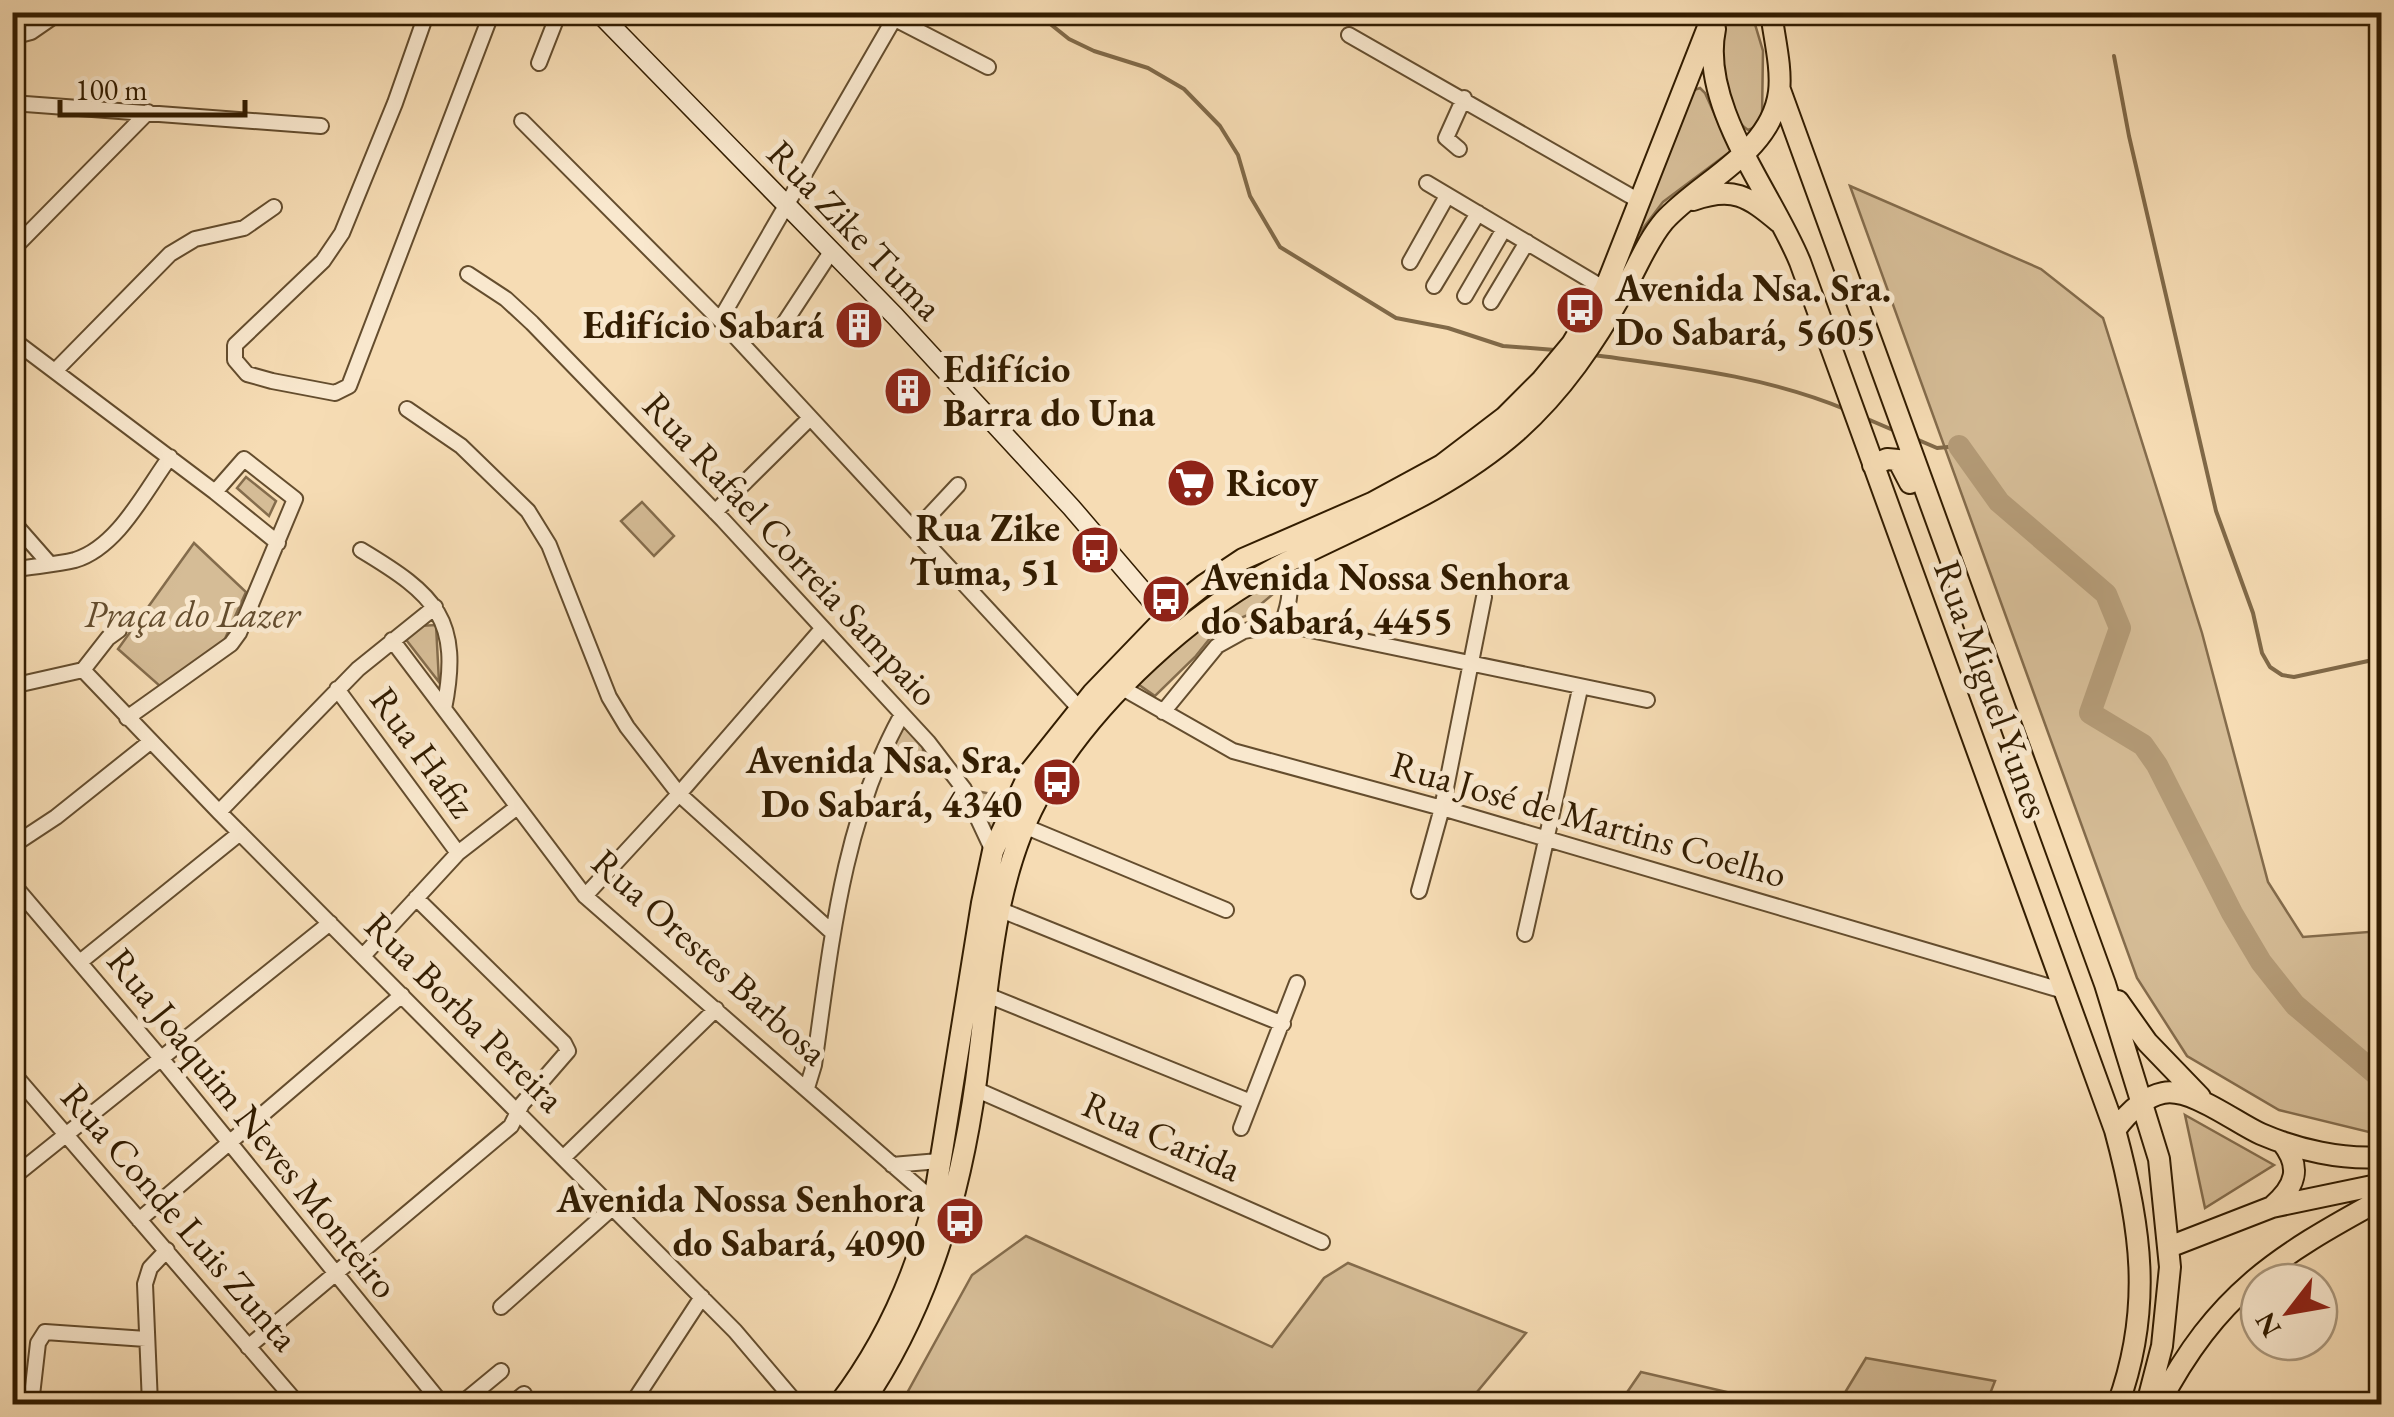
<svg xmlns="http://www.w3.org/2000/svg" width="2394" height="1417" font-family="'EB Garamond',serif">
<style>
.green{fill:#d5bc96;stroke:#846c4c;stroke-width:2.5}
.lines{fill:none;stroke-linecap:round;stroke-linejoin:round}
.stream{stroke:#806948;stroke-width:4}
.river{stroke:#b49b77;stroke-width:22}
.street-casing{stroke:#644d2e;stroke-width:18}
.secondary-casing{stroke:#331d01;stroke-width:21}
.primary-casing{stroke:#331d01;stroke-width:24}
.street{stroke:#f9e8ce;stroke-width:14}
.secondary{stroke:#f9e8ce;stroke-width:18}
.primary{stroke:#f6dcb4;stroke-width:20}
.labels{text-anchor:middle;stroke-width:10;stroke-linejoin:round;paint-order:stroke}
.street-label{font-size:38px;fill:#331d01;stroke:#f9e8ce}
.poi-label{font-size:38px;font-weight:bold;fill:#331d01;stroke:#f9e8ce;text-anchor:start}
.park-label{font-size:38px;font-style:italic;fill:#644d2e;stroke:#f9e8ce}
</style>
<rect width="100%" height="100%" fill="#f6dcb4"/>
<filter id="stains"><feTurbulence type="fractalNoise" baseFrequency=".002" numOctaves="4"/><feColorMatrix values="0 0 0 0 .2 0 0 0 0 .09 0 0 0 0 .02 0 0 0 .5 -.17"/></filter>
<radialGradient id="worn" r=".72"><stop offset=".6" stop-color="#630" stop-opacity="0"/><stop offset="1" stop-color="#630" stop-opacity=".3"/></radialGradient>
<path class="green" d="M 1734,12 L 1754,21 L 1763,51 L 1762,118 L 1756,127 L 1748,130 C 1719,110 1722,57 1722,26 Z
M 1700,88 L 1705,93 L 1731,151 L 1663,202 L 1638,235 L 1635,233 L 1694,90 Z
M 1850,186 L 2041,269 L 2103,318 L 2202,633 L 2268,882 L 2303,937 L 2381,931 L 2381,1135 L 2279,1110 L 2187,1056 L 2137,978 Z
M 246,477 L 276,501 L 269,516 L 237,488 Z
M 642,502 L 674,536 L 654,556 L 621,521 Z
M 194,543 L 246,592 L 224,641 L 161,687 L 118,649 Z
M 1272,578 L 1273,594 L 1248,615 L 1219,627 L 1195,657 L 1155,696 L 1135,682 L 1182,639 Z
M 436,625 L 439,682 L 404,637 L 419,626 Z
M 903,722 L 923,742 L 923,760 L 911,762 L 896,755 L 892,739 Z
M 971,790 L 1007,797 L 990,837 Z
M 2185,1115 L 2274,1165 L 2205,1208 Z
M 1026,1236 L 1272,1347 L 1324,1278 L 1348,1263 L 1526,1333 L 1467,1404 L 901,1404 L 972,1275 Z
M 1866,1358 L 1995,1381 L 1986,1404 L 1838,1404 Z
M 1641,1372 L 1778,1404 L 1619,1404 Z"/>
<g class="lines">
<path class="stream" d="M 1027,12 L 1044,19 L 1069,39 L 1094,51 L 1148,68 L 1184,89 L 1220,126 L 1238,155 L 1250,196 L 1280,247 L 1396,318 L 1448,328 L 1503,346 L 1555,350
M 2114,56 L 2129,136 L 2216,511 L 2253,613 L 2262,653 L 2270,667 L 2282,675 L 2294,677 L 2382,658
M 1594,355 C 1681,367 1766,376 1847,410
M 1865,418 L 1893,430
M 1916,439 L 1937,448 L 1959,446"/>
<path class="river" d="M 1959,446 L 1999,502 L 2106,594 L 2120,628 L 2090,713 L 2143,745 L 2157,765 L 2232,913 L 2261,962 L 2295,1005 L 2382,1079"/>
<g class="street-casing">
<path id="street" d="M 427,12 L 395,103 L 342,233 L 323,261 L 235,345 L 235,360 L 247,374 L 272,381 L 335,393 L 349,386 L 492,12
M 895,19 L 988,67
M 1349,35 L 1641,202
M 12,37 L 31,32 L 60,12
M 539,63 L 559,12
M 12,103 L 321,126
M 522,121 L 720,320 L 1079,708
M 1459,149 L 1446,138 L 1464,98
M 1427,183 L 1605,289
M 12,250 L 148,112
M 1410,262 L 1447,196
M 468,274 L 506,299 L 532,323 L 723,520 L 928,742 L 964,789 L 993,851
M 1434,286 L 1478,213
M 1465,296 L 1504,229
M 1491,302 L 1527,242
M 720,320 L 898,12
M 785,322 L 831,252
M 12,339 L 215,492 L 278,543
M 55,371 L 170,254 L 195,239 L 244,228 L 274,207
M 407,409 L 461,446 L 528,511 L 549,545 L 609,697 L 627,727 L 679,794 L 833,933
M 715,512 L 810,418
M 12,521 L 48,562
M 915,531 L 958,485
M 361,550 C 436,595 462,619 444,709
M 12,570 C 33,566 55,565 75,560 C 118,547 145,491 170,457
M 1282,624 C 1290,602 1293,585 1285,563
M 392,640 L 585,896 L 934,1201
M 83,670 L 219,812 L 735,1331 L 797,1404
M 83,670 L 108,638 L 119,630
M 1117,685 L 1233,751 L 1442,808 L 2064,991
M 12,686 L 83,670
M 337,689 L 458,853
M 1163,712 L 1217,646 L 1244,631 L 1282,624 L 1647,700
M 127,718 L 231,644 L 239,633 L 295,499 L 244,459 L 215,492
M 219,812 L 358,669 L 435,607
M 1024,826 L 1226,910
M 12,846 L 56,817 L 150,742
M 12,883 L 160,1057 L 442,1404
M 1419,891 L 1442,808 L 1484,597
M 585,896 L 679,794 L 822,629
M 1001,910 L 1283,1024
M 1525,934 L 1580,689
M 363,956 L 458,853 L 516,808
M 80,962 L 240,833
M 987,995 L 1251,1102
M 12,1072 L 298,1404
M 807,1088 L 814,1065 C 831,946 842,824 901,716
M 975,1089 L 1322,1242
M 1241,1128 L 1297,983
M 564,1157 L 716,1009
M 892,1165 L 939,1161
M 12,1178 L 330,923
M 139,1220 L 402,995
M 501,1307 L 611,1209
M 248,1347 L 511,1126 L 522,1104 L 568,1051 L 564,1043 L 416,898
M 31,1404 L 38,1343 L 45,1332 L 146,1339
M 150,1404 L 145,1284 L 150,1268 L 167,1250
M 461,1404 L 501,1371
M 512,1404 L 524,1394
M 632,1404 L 702,1297"/>
</g>
<g class="secondary-casing">
<path id="secondary" d="M 598,12 L 895,316 L 1071,507 L 1172,625"/>
</g>
<g class="primary-casing">
<path id="primary" d="M 1715,29 C 1699,106 1772,193 1800,262 L 2115,1130 C 2141,1226 2153,1308 2118,1404
M 1780,90 L 2105,984 L 2159,1159 L 2170,1267 L 2162,1346 L 2147,1404
M 1693,200 C 1733,186 1748,196 1779,222
M 1873,465 L 1887,459 L 1898,460 L 1910,483
M 2118,1001 L 2147,1042 L 2200,1097
M 2115,1130 C 2127,1114 2143,1097 2163,1093 C 2191,1087 2236,1123 2261,1134 C 2298,1150 2342,1160 2382,1157
M 2273,1206 C 2296,1186 2302,1167 2282,1142
M 2169,1247 L 2272,1207 L 2382,1184
M 839,1404 C 885,1344 916,1274 934,1201 L 982,903 L 993,851 L 1030,772 L 1093,693 L 1175,608 L 1204,585 L 1243,559 L 1372,503 L 1442,465 L 1505,417 L 1542,380 L 1572,344 L 1605,289 L 1714,12
M 862,1404 C 928,1308 960,1196 976,1081 C 989,984 992,875 1043,789 C 1094,700 1195,608 1287,562 C 1366,522 1449,491 1517,431 C 1562,391 1595,342 1624,290 C 1637,268 1647,241 1664,221 C 1701,180 1771,153 1779,92 C 1782,68 1774,37 1771,12
M 2159,1404 C 2217,1294 2275,1257 2382,1199"/>
</g>
<use href="#street" class="street"/>
<use href="#secondary" class="secondary"/>
<use href="#primary" class="primary"/>
</g>
<defs>
<g id="bus-disc" transform="scale(2.5)"><circle r="9.5" fill="#8f2418" stroke="#f9e8ce"/><path d="M-5-6H5V4H4V6H2V4H-2V6H-4V4H-5ZM-3.5-4V0h7V-4ZM-3.5 1.2v1.5H-2V1.2ZM2 1.2v1.5H3.5V1.2Z" fill="#fff"/></g>
<g id="building-disc" transform="scale(2.5)"><circle r="9.5" fill="#8f2418" stroke="#f9e8ce"/><path d="M-4-6H4V6H1V3H-1V6H-4ZM-2.5-4.3h1.7v1.8h-1.7ZM.8-4.3h1.7v1.8H.8ZM-2.5-1h1.7V.8h-1.7ZM.8-1h1.7V.8H.8Z" fill="#fff"/></g>
<g id="supermarket-disc" transform="scale(2.5)"><circle r="9.5" fill="#8f2418" stroke="#f9e8ce"/><path d="M-6-5.5h2.5l.6 2H6L4.5 2H-2.5L-4.4-4H-6ZM-1.5 3.2a1.3 1.3 0 1 0 .1 0ZM3 3.2a1.3 1.3 0 1 0 .1 0Z" fill="#fff"/></g>
</defs>
<g fill-rule="evenodd">
<use href="#bus-disc" x="1580" y="310"/>
<use href="#building-disc" x="859" y="325"/>
<use href="#building-disc" x="908" y="391"/>
<use href="#supermarket-disc" x="1191" y="483"/>
<use href="#bus-disc" x="1095" y="550"/>
<use href="#bus-disc" x="1166" y="599"/>
<use href="#bus-disc" x="1057" y="782"/>
<use href="#bus-disc" x="960" y="1221"/>
</g>
<g class="labels">
<g class="street-label">
<text transform="translate(855 230) rotate(46)" y="13">Rua Zike Tuma</text>
<text transform="translate(791 549) rotate(47)" y="13">Rua Rafael Correia Sampaio</text>
<text transform="translate(1992 689) rotate(70)" y="13">Rua Miguel Yunes</text>
<text transform="translate(423 752) rotate(54)" y="13">Rua Hafiz</text>
<text transform="translate(1589 819) rotate(16)" y="13">Rua José de Martins Coelho</text>
<text transform="translate(710 957) rotate(42)" y="13">Rua Orestes Barbosa</text>
<text transform="translate(465 1012) rotate(45)" y="13">Rua Borba Pereira</text>
<text transform="translate(253 1123) rotate(51)" y="13">Rua Joaquim Neves Monteiro</text>
<text transform="translate(1162 1136) rotate(24)" y="13">Rua Carida</text>
<text transform="translate(180 1217) rotate(49)" y="13">Rua Conde Luis Zunta</text>
</g>
<g class="poi-label">
<text x="1615" y="301">Avenida Nsa. Sra.<tspan x="1615" dy="44">Do Sabará, 5605</tspan></text>
<text x="824" y="338" text-anchor="end">Edifício Sabará</text>
<text x="943" y="382">Edifício<tspan x="943" dy="44">Barra do Una</tspan></text>
<text x="1226" y="496">Ricoy</text>
<text x="1060" y="541" text-anchor="end">Rua Zike<tspan x="1060" dy="44">Tuma, 51</tspan></text>
<text x="1201" y="590">Avenida Nossa Senhora<tspan x="1201" dy="44">do Sabará, 4455</tspan></text>
<text x="1022" y="773" text-anchor="end">Avenida Nsa. Sra.<tspan x="1022" dy="44">Do Sabará, 4340</tspan></text>
<text x="925" y="1212" text-anchor="end">Avenida Nossa Senhora<tspan x="925" dy="44">do Sabará, 4090</tspan></text>
</g>
<g class="park-label">
<text x="192" y="627">Praça do Lazer</text>
</g>
</g>
<rect width="2394" height="1417" fill="none" stroke="#f6dcb4" stroke-width="50"/>
<rect x="15" y="15" width="2364" height="1387" fill="none" stroke="#331d01" stroke-width="5"/>
<rect x="25" y="25" width="2344" height="1367" fill="none" stroke="#331d01" stroke-width="2.5"/>
<g transform="translate(2289 1312) rotate(239)"><circle r="48" fill="#f9e8ce" stroke="#aa977c" stroke-width="2.5"/>
<path d="M0-8L18 38L0 25L-18 38Z" fill="#8f2418"/>
<text y="-15" font-size="28" font-weight="bold" text-anchor="middle" fill="#331d01">N</text>
</g>
<path d="M60 100v15h185v-15" fill="none" stroke="#331d01" stroke-width="5"/>
<text x="75" y="100" font-size="30" fill="#331d01" stroke="#f9e8ce" stroke-width="8" paint-order="stroke">100 m</text>
<rect width="100%" height="100%" filter="url(#stains)"/>
<rect width="100%" height="100%" fill="url(#worn)"/>
</svg>
